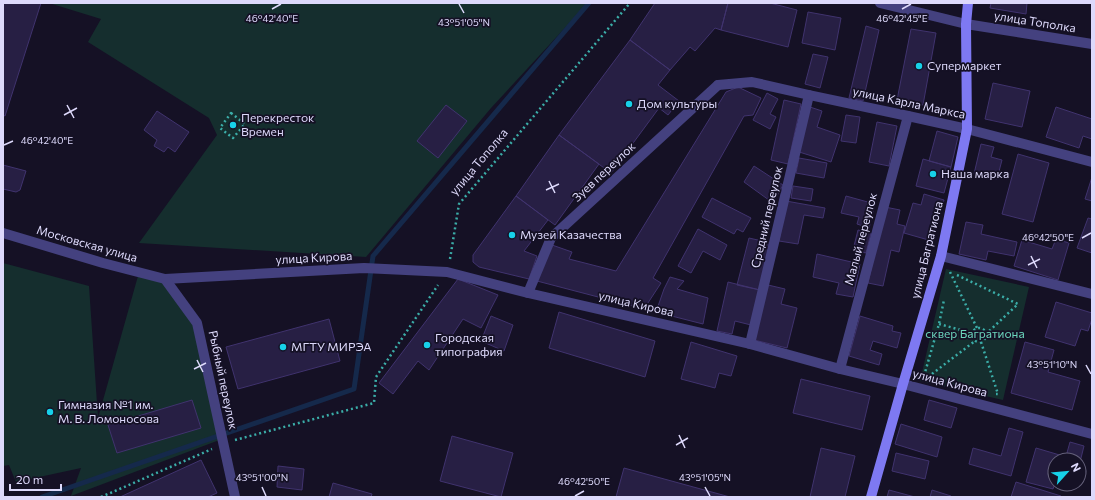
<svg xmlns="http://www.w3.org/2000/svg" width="1095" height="500" font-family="Commissioner,sans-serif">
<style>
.green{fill:#152e2e}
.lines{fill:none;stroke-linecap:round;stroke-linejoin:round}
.stream{stroke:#15294b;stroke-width:5}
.building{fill:#271f44;stroke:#40336e}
.path{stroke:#3bada8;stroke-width:2.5;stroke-dasharray:2 3;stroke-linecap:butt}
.service{stroke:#44417f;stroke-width:10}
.minor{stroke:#44417f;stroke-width:10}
.tertiary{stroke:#44417f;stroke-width:10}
.secondary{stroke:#7e79f2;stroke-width:10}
.ticks{fill:none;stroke:#ddd9fb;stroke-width:1.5}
.poi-dot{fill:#17d1e9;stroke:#151125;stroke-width:1.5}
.labels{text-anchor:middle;stroke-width:3.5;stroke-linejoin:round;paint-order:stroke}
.street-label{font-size:12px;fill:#ddd9fb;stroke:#151125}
.poi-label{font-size:12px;fill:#ddd9fb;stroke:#151125;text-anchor:start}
.park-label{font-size:12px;fill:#6bd5bc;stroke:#151125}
.ticks-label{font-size:10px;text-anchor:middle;fill:#ddd9fb;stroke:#151125;stroke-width:3.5;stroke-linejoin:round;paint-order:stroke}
</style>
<rect width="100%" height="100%" fill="#151125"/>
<path class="green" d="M 49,3 L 588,3 L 491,108 L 366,257 L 139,243 L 217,135 L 209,118 L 88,42 L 101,19 Z
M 3,263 L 89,286 L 98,418 L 138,276 L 163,283 L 194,322 L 222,439 L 71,496 L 81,468 L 16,482 L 9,465 L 3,466 Z
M 946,269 L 1029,287 L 1003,400 L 920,381 Z"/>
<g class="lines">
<path class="stream" d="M 42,497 L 354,389 L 373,256 L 589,3"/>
</g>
<path class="building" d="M 3,3 L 41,3 L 5,116 L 3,115 Z
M 655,3 L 728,3 L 721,30 L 715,28 L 695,51 L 690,47 L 670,70 L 630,40 Z
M 728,3 L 770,3 L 797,10 L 788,47 L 721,30 Z
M 991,3 L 1027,3 L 1026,14 L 990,8 Z
M 808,12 L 841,18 L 835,50 L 802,43 Z
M 866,26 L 879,30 L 863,101 L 849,98 Z
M 911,29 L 936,33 L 923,105 L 897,100 Z
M 630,40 L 670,70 L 658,85 L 679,101 L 668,115 L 659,108 L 611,173 L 559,135 Z
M 813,54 L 828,57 L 820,88 L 805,84 Z
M 993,83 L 1030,91 L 1022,127 L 985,119 Z
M 738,87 L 761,98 L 753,115 L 744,116 L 653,278 L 661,283 L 644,309 L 537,281 L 552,245 L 572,252 L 569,259 L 616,271 L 726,92 Z
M 767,93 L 778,99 L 770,114 L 776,117 L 770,129 L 753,120 Z
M 784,100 L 801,104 L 788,164 L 771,160 Z
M 446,105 L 467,121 L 438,158 L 417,141 Z
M 810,107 L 822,111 L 817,127 L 840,135 L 831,162 L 796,151 Z
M 1056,107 L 1092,119 L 1092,139 L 1083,136 L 1079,148 L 1046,137 Z
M 157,111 L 189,132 L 175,152 L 168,147 L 164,152 L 154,146 L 157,140 L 144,130 Z
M 846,115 L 860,117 L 856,143 L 841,141 Z
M 877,122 L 897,126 L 889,166 L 869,162 Z
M 937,131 L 958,137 L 951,167 L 929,161 Z
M 559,135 L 599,164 L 555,225 L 516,196 Z
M 981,144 L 994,147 L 991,157 L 1002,160 L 997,179 L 974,174 Z
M 1018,154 L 1049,163 L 1033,222 L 1002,214 Z
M 799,158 L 827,163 L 824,178 L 796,173 Z
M 923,159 L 951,167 L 944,193 L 916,186 Z
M 3,165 L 26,171 L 20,190 L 16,192 L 3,189 Z
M 754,166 L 783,185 L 773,203 L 744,182 Z
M 1092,177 L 1092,201 L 1085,199 Z
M 793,186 L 813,189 L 811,201 L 791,198 Z
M 924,194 L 944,200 L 932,241 L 904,233 L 913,203 L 921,205 Z
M 516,196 L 548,220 L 524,251 L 537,256 L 529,279 L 479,267 L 473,262 L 473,255 Z
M 846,196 L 875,204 L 869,228 L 857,224 L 859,217 L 841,213 Z
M 712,198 L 751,218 L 743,232 L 737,229 L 734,234 L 702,217 Z
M 786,201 L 825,208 L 823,218 L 804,215 L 798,244 L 779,241 Z
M 885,207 L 900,210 L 897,224 L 905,226 L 899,252 L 891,250 L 883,286 L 868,283 Z
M 1088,218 L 1092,219 L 1092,253 L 1077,248 Z
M 966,222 L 983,225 L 981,234 L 1017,242 L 1014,256 L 988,251 L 986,260 L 959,254 Z
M 698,229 L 727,245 L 720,260 L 703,251 L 691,273 L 678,266 Z
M 858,230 L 871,233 L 866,253 L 853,250 Z
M 749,238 L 771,243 L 760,290 L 737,285 Z
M 1056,239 L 1069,243 L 1058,280 L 1014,266 L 1022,240 L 1052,249 Z
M 817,254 L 860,264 L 853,297 L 836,294 L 839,283 L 813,277 Z
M 670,277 L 684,281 L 677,289 L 708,298 L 703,324 L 656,312 L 664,289 Z
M 458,279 L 498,295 L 481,328 L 463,319 L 429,370 L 418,361 L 393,394 L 379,383 Z
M 728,282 L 760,290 L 751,325 L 735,321 L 732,334 L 717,331 Z
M 768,285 L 785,289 L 781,304 L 797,308 L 787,348 L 754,340 Z
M 1056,302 L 1092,313 L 1092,319 L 1088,331 L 1081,329 L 1075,346 L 1045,337 Z
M 559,312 L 655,341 L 645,377 L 549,348 Z
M 491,316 L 513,325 L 504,351 L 481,341 Z
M 860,316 L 893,326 L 892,331 L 901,333 L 897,348 L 873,341 L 870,350 L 882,354 L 879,365 L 849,356 Z
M 329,319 L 340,361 L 238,389 L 226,347 Z
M 691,342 L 737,356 L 731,376 L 719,373 L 715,388 L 681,379 Z
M 1025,342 L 1054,350 L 1048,372 L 1080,381 L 1072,410 L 1011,393 Z
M 801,379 L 870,396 L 862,430 L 793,413 Z
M 192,400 L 201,428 L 117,453 L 108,425 Z
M 929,400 L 957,408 L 951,428 L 924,420 Z
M 901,424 L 942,437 L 937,457 L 895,444 Z
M 1009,428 L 1023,432 L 1011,476 L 969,464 L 973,448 L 1001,456 Z
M 452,436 L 513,453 L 501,497 L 440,481 Z
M 1070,442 L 1084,446 L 1079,466 L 1079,460 L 1065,460 Z
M 821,448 L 855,456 L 845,497 L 810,497 Z
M 1036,448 L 1063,456 L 1062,460 L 1055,460 L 1055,483 L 1053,489 L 1026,482 Z
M 896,453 L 929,461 L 925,479 L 892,471 Z
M 201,460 L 217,493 L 208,497 L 120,497 Z
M 278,466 L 304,469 L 302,490 L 277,487 Z
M 624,468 L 730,497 L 616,497 Z
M 1016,482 L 1061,496 L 1061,497 L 1011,497 Z
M 333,483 L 372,494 L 371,497 L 329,497 Z
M 889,490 L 915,497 L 887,497 Z
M 932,490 L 951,496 L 951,497 L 930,497 Z"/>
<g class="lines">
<path class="path" d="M 231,113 L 245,124 L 233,138 L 220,128 Z
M 450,259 L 459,204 L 630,3
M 950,272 L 977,328
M 957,275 L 1018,304 L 986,334
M 939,324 L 972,333
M972 335a7 7 0 1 1 14 0a7 7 0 1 1-14 0Z
M 981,342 L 998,394 L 996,394
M 924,376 L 939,324 L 944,300
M 928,377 L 975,341
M 235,440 L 374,403 L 376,377 L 438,285
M 101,497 L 212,449"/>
<path class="service" d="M 528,293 L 551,238 L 718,85
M 750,344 L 809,95
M 840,369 L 908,116"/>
<path class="minor" d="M 880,3 L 966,24
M 718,85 L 752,82 L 809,95 L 908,116 L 967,129 L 1092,162
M 941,256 L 1092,294
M 165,279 L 364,268 L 447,272 L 528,293 L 750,344 L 840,369 L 903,384 L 1092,434"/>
<path class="tertiary" d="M 966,24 L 1092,44
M 3,233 L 103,263 L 165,279 L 197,323 L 235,497"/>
<path class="secondary" d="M 871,497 L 903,384 L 941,256 L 967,129 L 966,24 L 968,3"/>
</g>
<path class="ticks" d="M 459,4 L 464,13M 272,9 L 281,4M 902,9 L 911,4M 67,105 L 74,118M 64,115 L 77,108M 4,145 L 13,141M 549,181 L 555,193M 546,190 L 559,184M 1082,238 L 1091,233M 1031,256 L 1037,268M 1028,265 L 1040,259M 197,360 L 203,372M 1086,365 L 1091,374M 194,369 L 206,363M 679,435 L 685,448M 676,445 L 688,438M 262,487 L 266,496M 705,487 L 710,496M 575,496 L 584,491"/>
<g class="poi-dot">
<circle cx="919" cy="66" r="4"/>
<circle cx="629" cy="104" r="4"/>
<circle cx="233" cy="125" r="4"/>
<circle cx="933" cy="174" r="4"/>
<circle cx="512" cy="235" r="4"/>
<circle cx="427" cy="345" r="4"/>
<circle cx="283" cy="347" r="4"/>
<circle cx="50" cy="412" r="4"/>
</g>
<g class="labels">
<g class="street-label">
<text transform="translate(1035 22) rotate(9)" y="4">улица Тополка</text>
<text transform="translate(909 103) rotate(12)" y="4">улица Карла Маркса</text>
<text transform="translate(479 162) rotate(-50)" y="4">улица Тополка</text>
<text transform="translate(604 172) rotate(-43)" y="4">Зуев переулок</text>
<text transform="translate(767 217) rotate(-77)" y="4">Средний переулок</text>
<text transform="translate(861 239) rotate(-75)" y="4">Малый переулок</text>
<text transform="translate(87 244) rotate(16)" y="4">Московская улица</text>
<text transform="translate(927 250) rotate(-76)" y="4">улица Багратиона</text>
<text transform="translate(314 258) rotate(-3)" y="4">улица Кирова</text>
<text transform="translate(636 304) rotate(13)" y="4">улица Кирова</text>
<text transform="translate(223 380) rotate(78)" y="4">Рыбный переулок</text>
<text transform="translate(950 383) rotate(15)" y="4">улица Кирова</text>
</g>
<g class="poi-label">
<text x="927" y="70">Супермаркет</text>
<text x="637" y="108">Дом культуры</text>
<text x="241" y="122">Перекресток<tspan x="241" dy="14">Времен</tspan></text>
<text x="941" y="178">Наша марка</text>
<text x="520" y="239">Музей Казачества</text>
<text x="435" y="342">Городская<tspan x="435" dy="14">типография</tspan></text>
<text x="291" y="351">МГТУ МИРЭА</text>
<text x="58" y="409">Гимназия №1 им.<tspan x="58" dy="14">М. В. Ломоносова</tspan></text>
</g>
<g class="park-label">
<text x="975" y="338">сквер Багратиона</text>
</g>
</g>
<g class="ticks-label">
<text x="272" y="22">46°42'40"E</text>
<text x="902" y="22">46°42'45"E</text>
<text x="464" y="26">43°51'05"N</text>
<text x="47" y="144">46°42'40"E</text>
<text x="1048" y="241">46°42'50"E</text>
<text x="1052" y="368">43°51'10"N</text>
<text x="262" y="481">43°51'00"N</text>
<text x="705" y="481">43°51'05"N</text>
<text x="584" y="485">46°42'50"E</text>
</g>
<rect width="1095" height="500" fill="none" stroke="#ddd9fb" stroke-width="8"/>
<g transform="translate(1067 472) rotate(63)"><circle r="19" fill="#151125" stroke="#65617b"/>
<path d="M0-3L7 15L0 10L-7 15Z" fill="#17d1e9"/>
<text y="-6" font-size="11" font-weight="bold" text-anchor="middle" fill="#ddd9fb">N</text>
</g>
<path d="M10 484v6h51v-6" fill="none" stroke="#ddd9fb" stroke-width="2"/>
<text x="16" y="484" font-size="12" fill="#ddd9fb" stroke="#151125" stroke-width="3" paint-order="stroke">20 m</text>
</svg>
